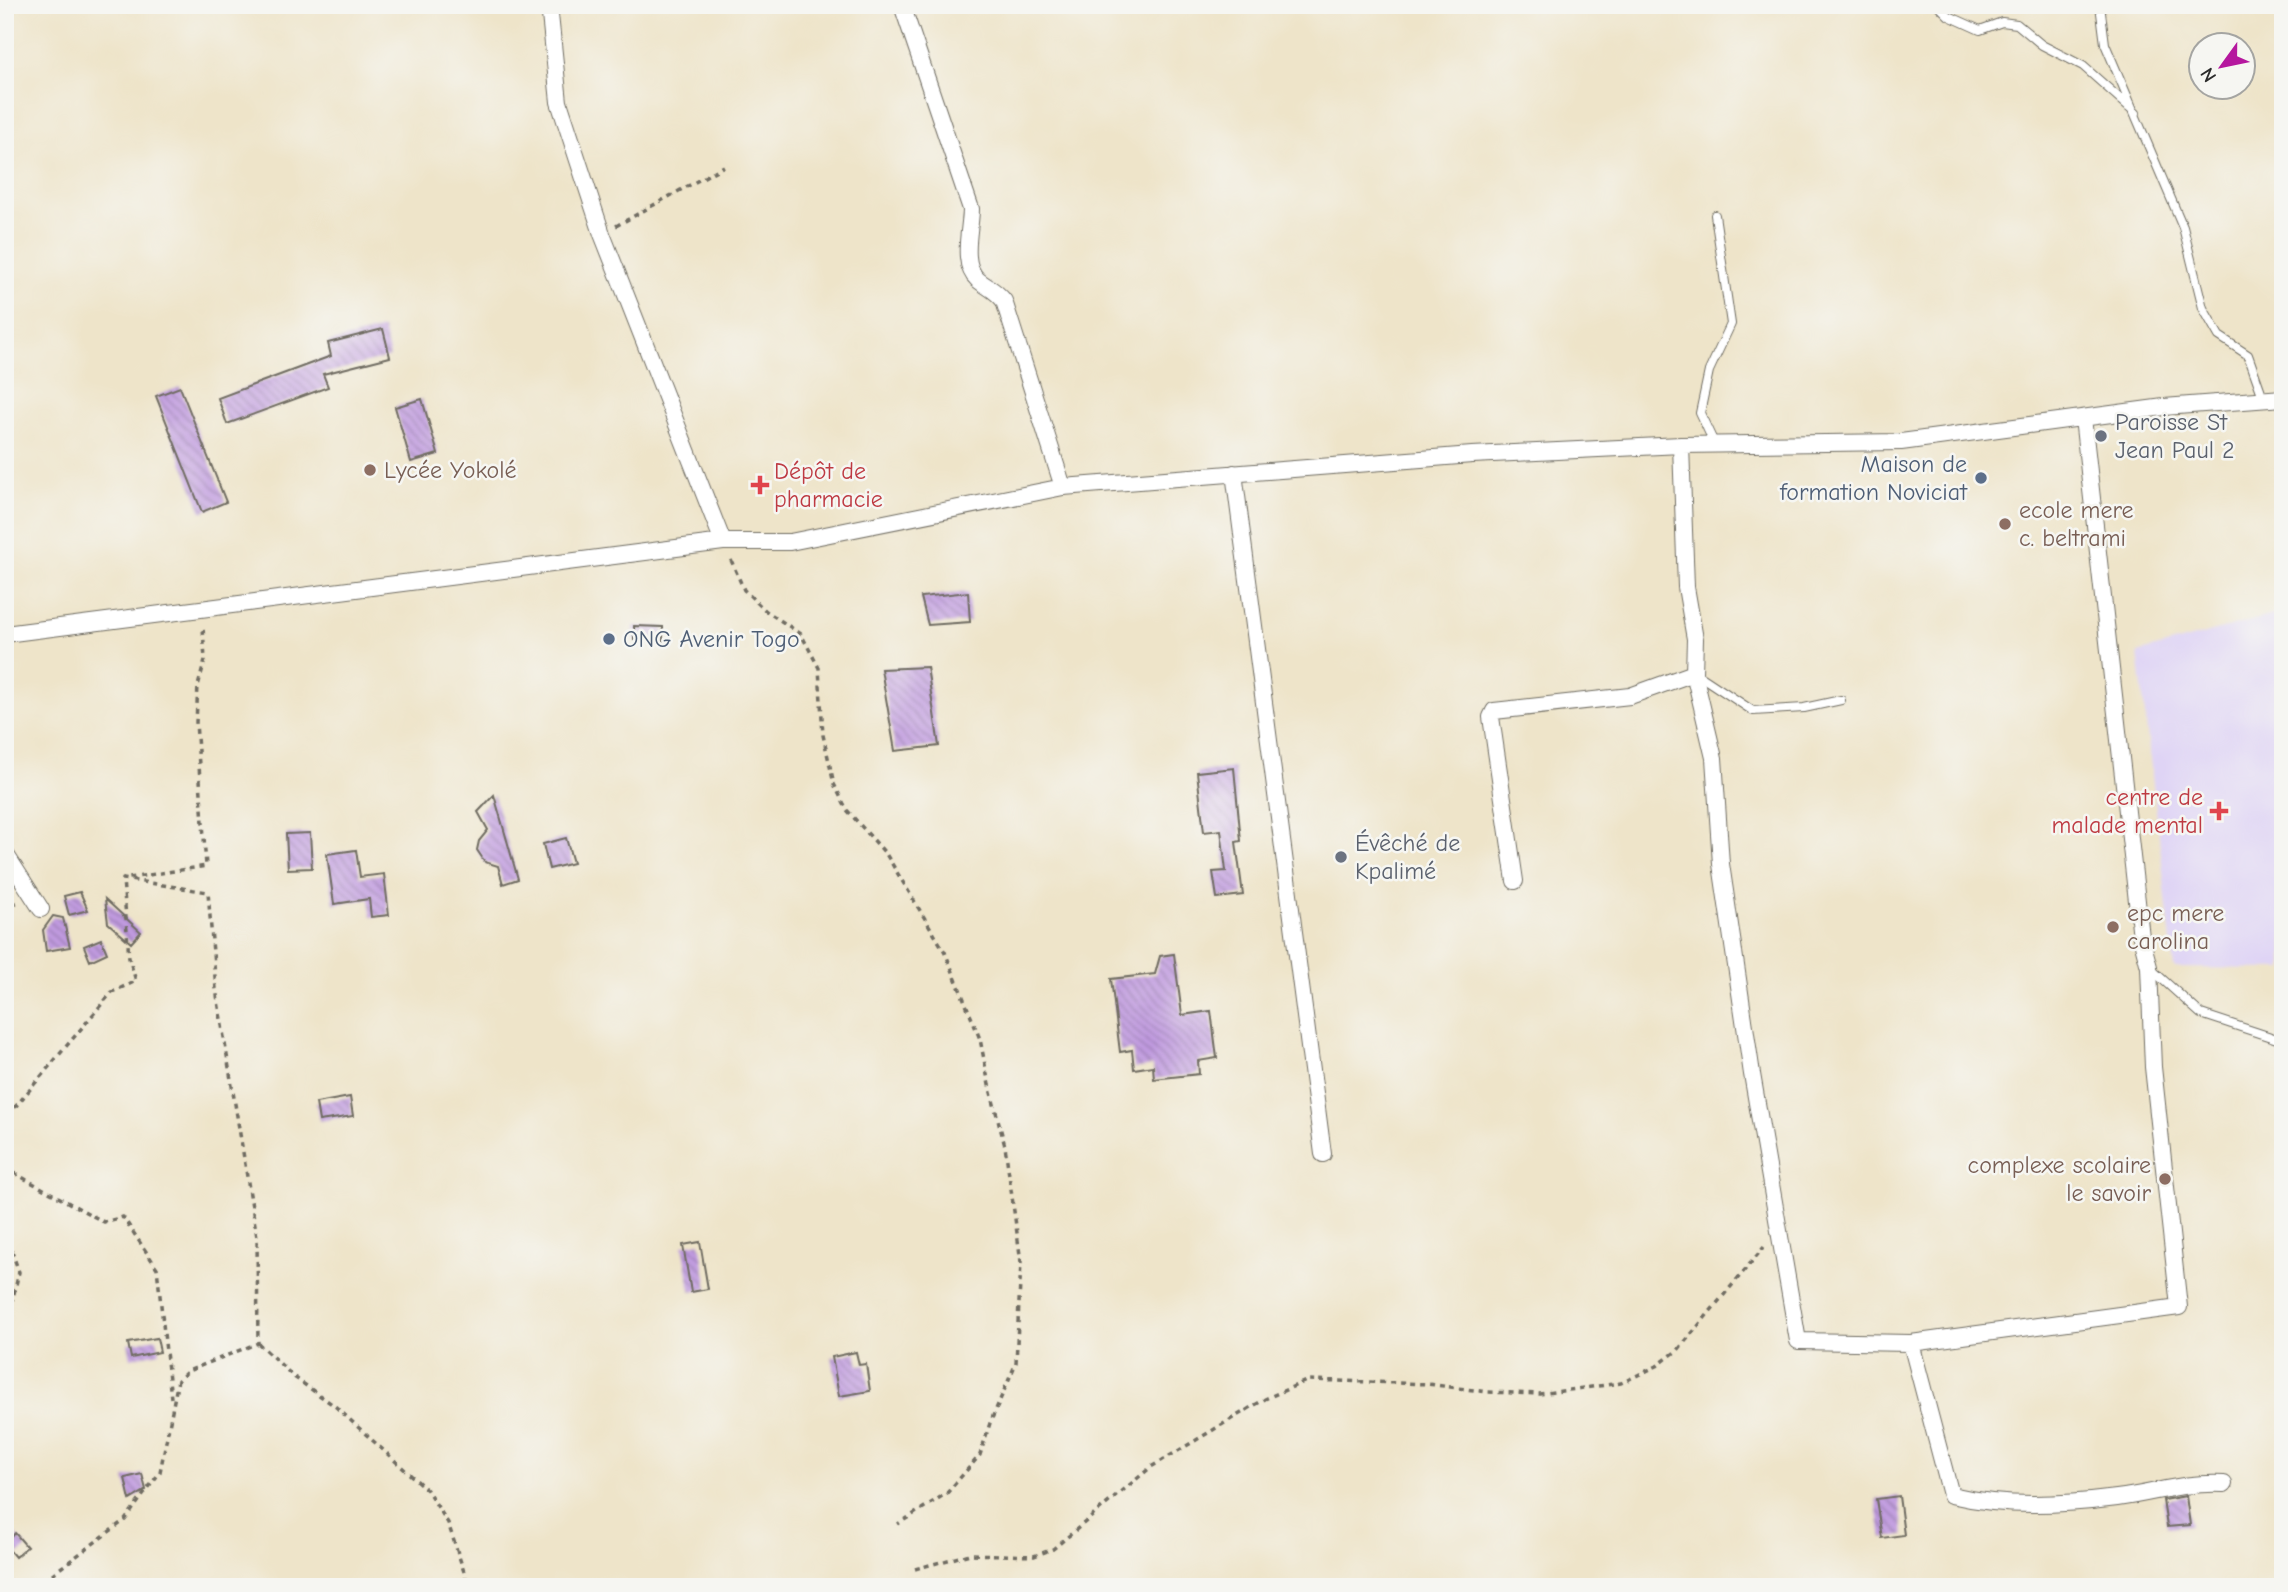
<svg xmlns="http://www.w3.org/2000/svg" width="2288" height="1592" font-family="'Comic Neue',sans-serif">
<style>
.built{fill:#dfd4f5}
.building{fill:url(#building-back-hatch)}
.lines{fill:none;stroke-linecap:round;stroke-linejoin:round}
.service-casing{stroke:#6f6c62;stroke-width:10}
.minor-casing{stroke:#6f6c62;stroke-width:18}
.path{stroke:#6f6c62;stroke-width:3.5;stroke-dasharray:5 5;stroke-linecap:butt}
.service{stroke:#fff;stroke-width:8}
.minor{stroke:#fff;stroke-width:16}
.worship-dot{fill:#6b7280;stroke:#f6f6f2;stroke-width:2.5}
.education-dot{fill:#8d6e63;stroke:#f6f6f2;stroke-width:2.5}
.service-dot{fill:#5c6f8a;stroke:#f6f6f2;stroke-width:2.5}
.health-dot{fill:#e0444e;stroke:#f6f6f2;stroke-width:2.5}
.labels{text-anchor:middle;stroke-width:5;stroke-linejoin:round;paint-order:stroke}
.worship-label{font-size:24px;fill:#5b616d;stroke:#f6f6f2;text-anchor:start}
.service-label{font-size:24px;fill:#4e5e75;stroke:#f6f6f2;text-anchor:end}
.education-label{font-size:24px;fill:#785e54;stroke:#f6f6f2;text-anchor:start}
.health-label{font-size:24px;fill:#be3a42;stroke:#f6f6f2;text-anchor:start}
</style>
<defs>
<pattern id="building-back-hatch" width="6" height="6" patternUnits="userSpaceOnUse" patternTransform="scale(1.75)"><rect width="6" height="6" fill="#c09adf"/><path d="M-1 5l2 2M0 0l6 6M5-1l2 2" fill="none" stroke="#9c7eb5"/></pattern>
</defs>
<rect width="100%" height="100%" fill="#f6f6f2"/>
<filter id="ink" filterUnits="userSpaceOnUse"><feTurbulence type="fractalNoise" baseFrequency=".0143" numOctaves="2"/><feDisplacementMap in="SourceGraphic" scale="14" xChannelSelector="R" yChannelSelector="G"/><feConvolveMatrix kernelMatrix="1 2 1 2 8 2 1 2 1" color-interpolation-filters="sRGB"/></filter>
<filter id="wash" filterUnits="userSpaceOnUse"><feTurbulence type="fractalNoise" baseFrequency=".00686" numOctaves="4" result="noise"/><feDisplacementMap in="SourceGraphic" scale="28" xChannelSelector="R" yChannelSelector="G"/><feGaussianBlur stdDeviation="1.57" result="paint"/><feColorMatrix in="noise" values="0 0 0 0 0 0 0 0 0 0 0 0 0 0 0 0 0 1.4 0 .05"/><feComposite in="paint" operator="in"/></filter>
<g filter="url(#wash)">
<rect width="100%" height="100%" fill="#eee4c9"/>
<path class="built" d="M 2283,612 L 2283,969 L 2174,968 L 2138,653 Z"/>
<g id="blocks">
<path class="building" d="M 383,329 L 390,357 L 323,374 L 328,387 L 227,424 L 218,398 L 331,356 L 328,343 Z
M 180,387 L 226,502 L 202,512 L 156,396 Z
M 422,399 L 438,454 L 411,462 L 395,407 Z
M 968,592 L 970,622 L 928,625 L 921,597 Z
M 634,626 L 663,627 L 663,642 L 634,640 Z
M 927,667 L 939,746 L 895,751 L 881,669 Z
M 1234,768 L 1241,841 L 1236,842 L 1243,895 L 1217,898 L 1213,872 L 1226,871 L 1221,830 L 1204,832 L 1197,772 Z
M 494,795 L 518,879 L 503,884 L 498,866 L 485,862 L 477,850 L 479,841 L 488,830 L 478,812 Z
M 310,833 L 312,868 L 288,869 L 286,834 Z
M 566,838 L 573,863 L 549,869 L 543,844 Z
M 356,850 L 360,877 L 384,874 L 389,915 L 371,917 L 369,899 L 334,904 L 327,854 Z
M 80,892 L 88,910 L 69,915 L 64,896 Z
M 105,899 L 141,932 L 131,943 L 108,923 Z
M 53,916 L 63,918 L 70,947 L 46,951 L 43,930 Z
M 101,939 L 107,953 L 90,961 L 84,946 Z
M 1174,954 L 1182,1015 L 1211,1011 L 1217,1058 L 1198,1061 L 1199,1074 L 1154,1079 L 1153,1066 L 1134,1069 L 1132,1050 L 1120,1052 L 1111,979 L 1155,974 L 1160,956 Z
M 350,1097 L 353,1116 L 319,1121 L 316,1103 Z
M 700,1242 L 708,1289 L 691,1292 L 683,1245 Z
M 157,1338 L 160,1352 L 131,1358 L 128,1343 Z
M 856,1352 L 859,1365 L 866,1364 L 870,1391 L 839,1396 L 832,1357 Z
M 142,1474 L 146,1490 L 130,1500 L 125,1478 Z
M 1899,1496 L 1904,1535 L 1882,1538 L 1876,1499 Z
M 2186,1496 L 2190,1525 L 2167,1527 L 2163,1500 Z
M 15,1533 L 27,1547 L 15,1557 L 5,1545 Z"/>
</g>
</g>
<g filter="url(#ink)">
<use href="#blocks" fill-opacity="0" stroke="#6f6c62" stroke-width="2"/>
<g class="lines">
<g class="service-casing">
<path id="service" d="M 1938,5 L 1949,16 L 1980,30 L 2002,22 L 2017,24 L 2042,45 L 2083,66 L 2136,113
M 2100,5 L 2105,44 L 2183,227 L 2203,308 L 2219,336 L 2248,355 L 2264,400
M 1715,215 L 1731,324 L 1709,371 L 1700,413 L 1715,445
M 1697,674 L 1753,711 L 1804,708 L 1841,700
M 2151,969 L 2201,1014 L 2283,1041"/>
</g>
<g class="minor-casing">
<path id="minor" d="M 549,5 L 559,102 L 602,234 L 723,542
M 902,5 L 971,209 C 971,229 960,264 978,280 C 988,288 996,290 1004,301 L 1063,487
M 1681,445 L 1686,587 L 1695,639 L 1694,673 L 1714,758 L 1721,864 L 1752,1074 L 1798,1341 L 1911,1343 L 2179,1307 L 2153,1067 L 2149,967 L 2141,937 L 2083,418
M 1234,473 L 1323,1154
M 5,634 L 723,542 L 790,542 L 1063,487 L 1472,455 L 1681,445 L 1901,442 L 2164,407 L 2283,398
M 5,853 L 41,909
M 1515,881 L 1491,717 L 1494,711 L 1630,696 L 1694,673
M 1911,1343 L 1951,1495 C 2005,1508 2062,1505 2117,1498 C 2157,1493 2181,1482 2224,1484"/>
</g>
<path class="path" d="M 616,226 L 724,166
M 731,560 L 744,590 L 766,611 L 801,634 L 819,668 L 823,735 L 834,784 L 847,810 L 886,854 L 945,952 L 980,1039 L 989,1085 L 1005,1146 L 1021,1262 L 1016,1363 L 990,1423 L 980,1455 L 947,1493 L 898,1524
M 5,905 L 17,903
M 5,1112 L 16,1106 L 112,992 L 136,981 L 129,958 L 123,879
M 5,1168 L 104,1222 L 123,1217 L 157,1268 L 171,1398
M 5,1189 L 14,1173
M 5,1232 L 19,1272 L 5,1332
M 258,1343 L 294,1377 L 336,1407 L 427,1490 L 448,1523 L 469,1587
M 915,1569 L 970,1554 L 1034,1556 L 1053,1549 L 1151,1467 L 1265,1399 L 1308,1380 L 1428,1384 L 1488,1392 L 1539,1394 L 1621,1383 L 1657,1366 L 1678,1350 L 1764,1247
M 5,1586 L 25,1586 L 43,1581 L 125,1520 L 160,1472 L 178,1380 L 188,1371 L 258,1343 L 257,1237 L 216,989 L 208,892 L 123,879 L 206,866 L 196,722 L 198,686 L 205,660 L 203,627"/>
<use href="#service" class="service"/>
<use href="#minor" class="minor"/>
</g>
</g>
<g class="worship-dot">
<circle cx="2101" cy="436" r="7"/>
<circle cx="1341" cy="857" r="7"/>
</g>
<g class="education-dot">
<circle cx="370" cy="470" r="7"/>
<circle cx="2005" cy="524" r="7"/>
<circle cx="2113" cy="927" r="7"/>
<circle cx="2165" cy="1179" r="7"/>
</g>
<g class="service-dot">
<circle cx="1981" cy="478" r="7"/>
<circle cx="609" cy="639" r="7"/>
</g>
<g class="health-dot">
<path d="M756.5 474.5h7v7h7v7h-7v7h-7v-7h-7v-7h7z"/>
<path d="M2215.5 800.5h7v7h7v7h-7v7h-7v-7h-7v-7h7z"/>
</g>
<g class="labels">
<g class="worship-label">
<text x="2115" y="430">Paroisse St<tspan x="2115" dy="28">Jean Paul 2</tspan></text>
<text x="1355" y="851">Évêché de<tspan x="1355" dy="28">Kpalimé</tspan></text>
</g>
<g class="service-label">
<text x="1967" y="472">Maison de<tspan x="1967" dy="28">formation Noviciat</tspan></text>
<text x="623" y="647" text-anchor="start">ONG Avenir Togo</text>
</g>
<g class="education-label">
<text x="384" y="478">Lycée Yokolé</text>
<text x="2019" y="518">ecole mere<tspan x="2019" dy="28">c. beltrami</tspan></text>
<text x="2127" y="921">epc mere<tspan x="2127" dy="28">carolina</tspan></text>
<text x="2151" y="1173" text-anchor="end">complexe scolaire<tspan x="2151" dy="28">le savoir</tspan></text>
</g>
<g class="health-label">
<text x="774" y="479">Dépôt de<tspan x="774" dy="28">pharmacie</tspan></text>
<text x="2203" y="805" text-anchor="end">centre de<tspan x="2203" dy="28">malade mental</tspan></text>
</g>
</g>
<rect width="2288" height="1592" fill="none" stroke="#f6f6f2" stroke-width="28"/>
<g transform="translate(2222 66) rotate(237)"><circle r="33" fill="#f6f6f2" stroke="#a5a5a2" stroke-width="2"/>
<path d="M0-5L12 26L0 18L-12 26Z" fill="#b5179e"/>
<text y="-10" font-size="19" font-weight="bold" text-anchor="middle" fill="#2b2b2b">N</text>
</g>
</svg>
